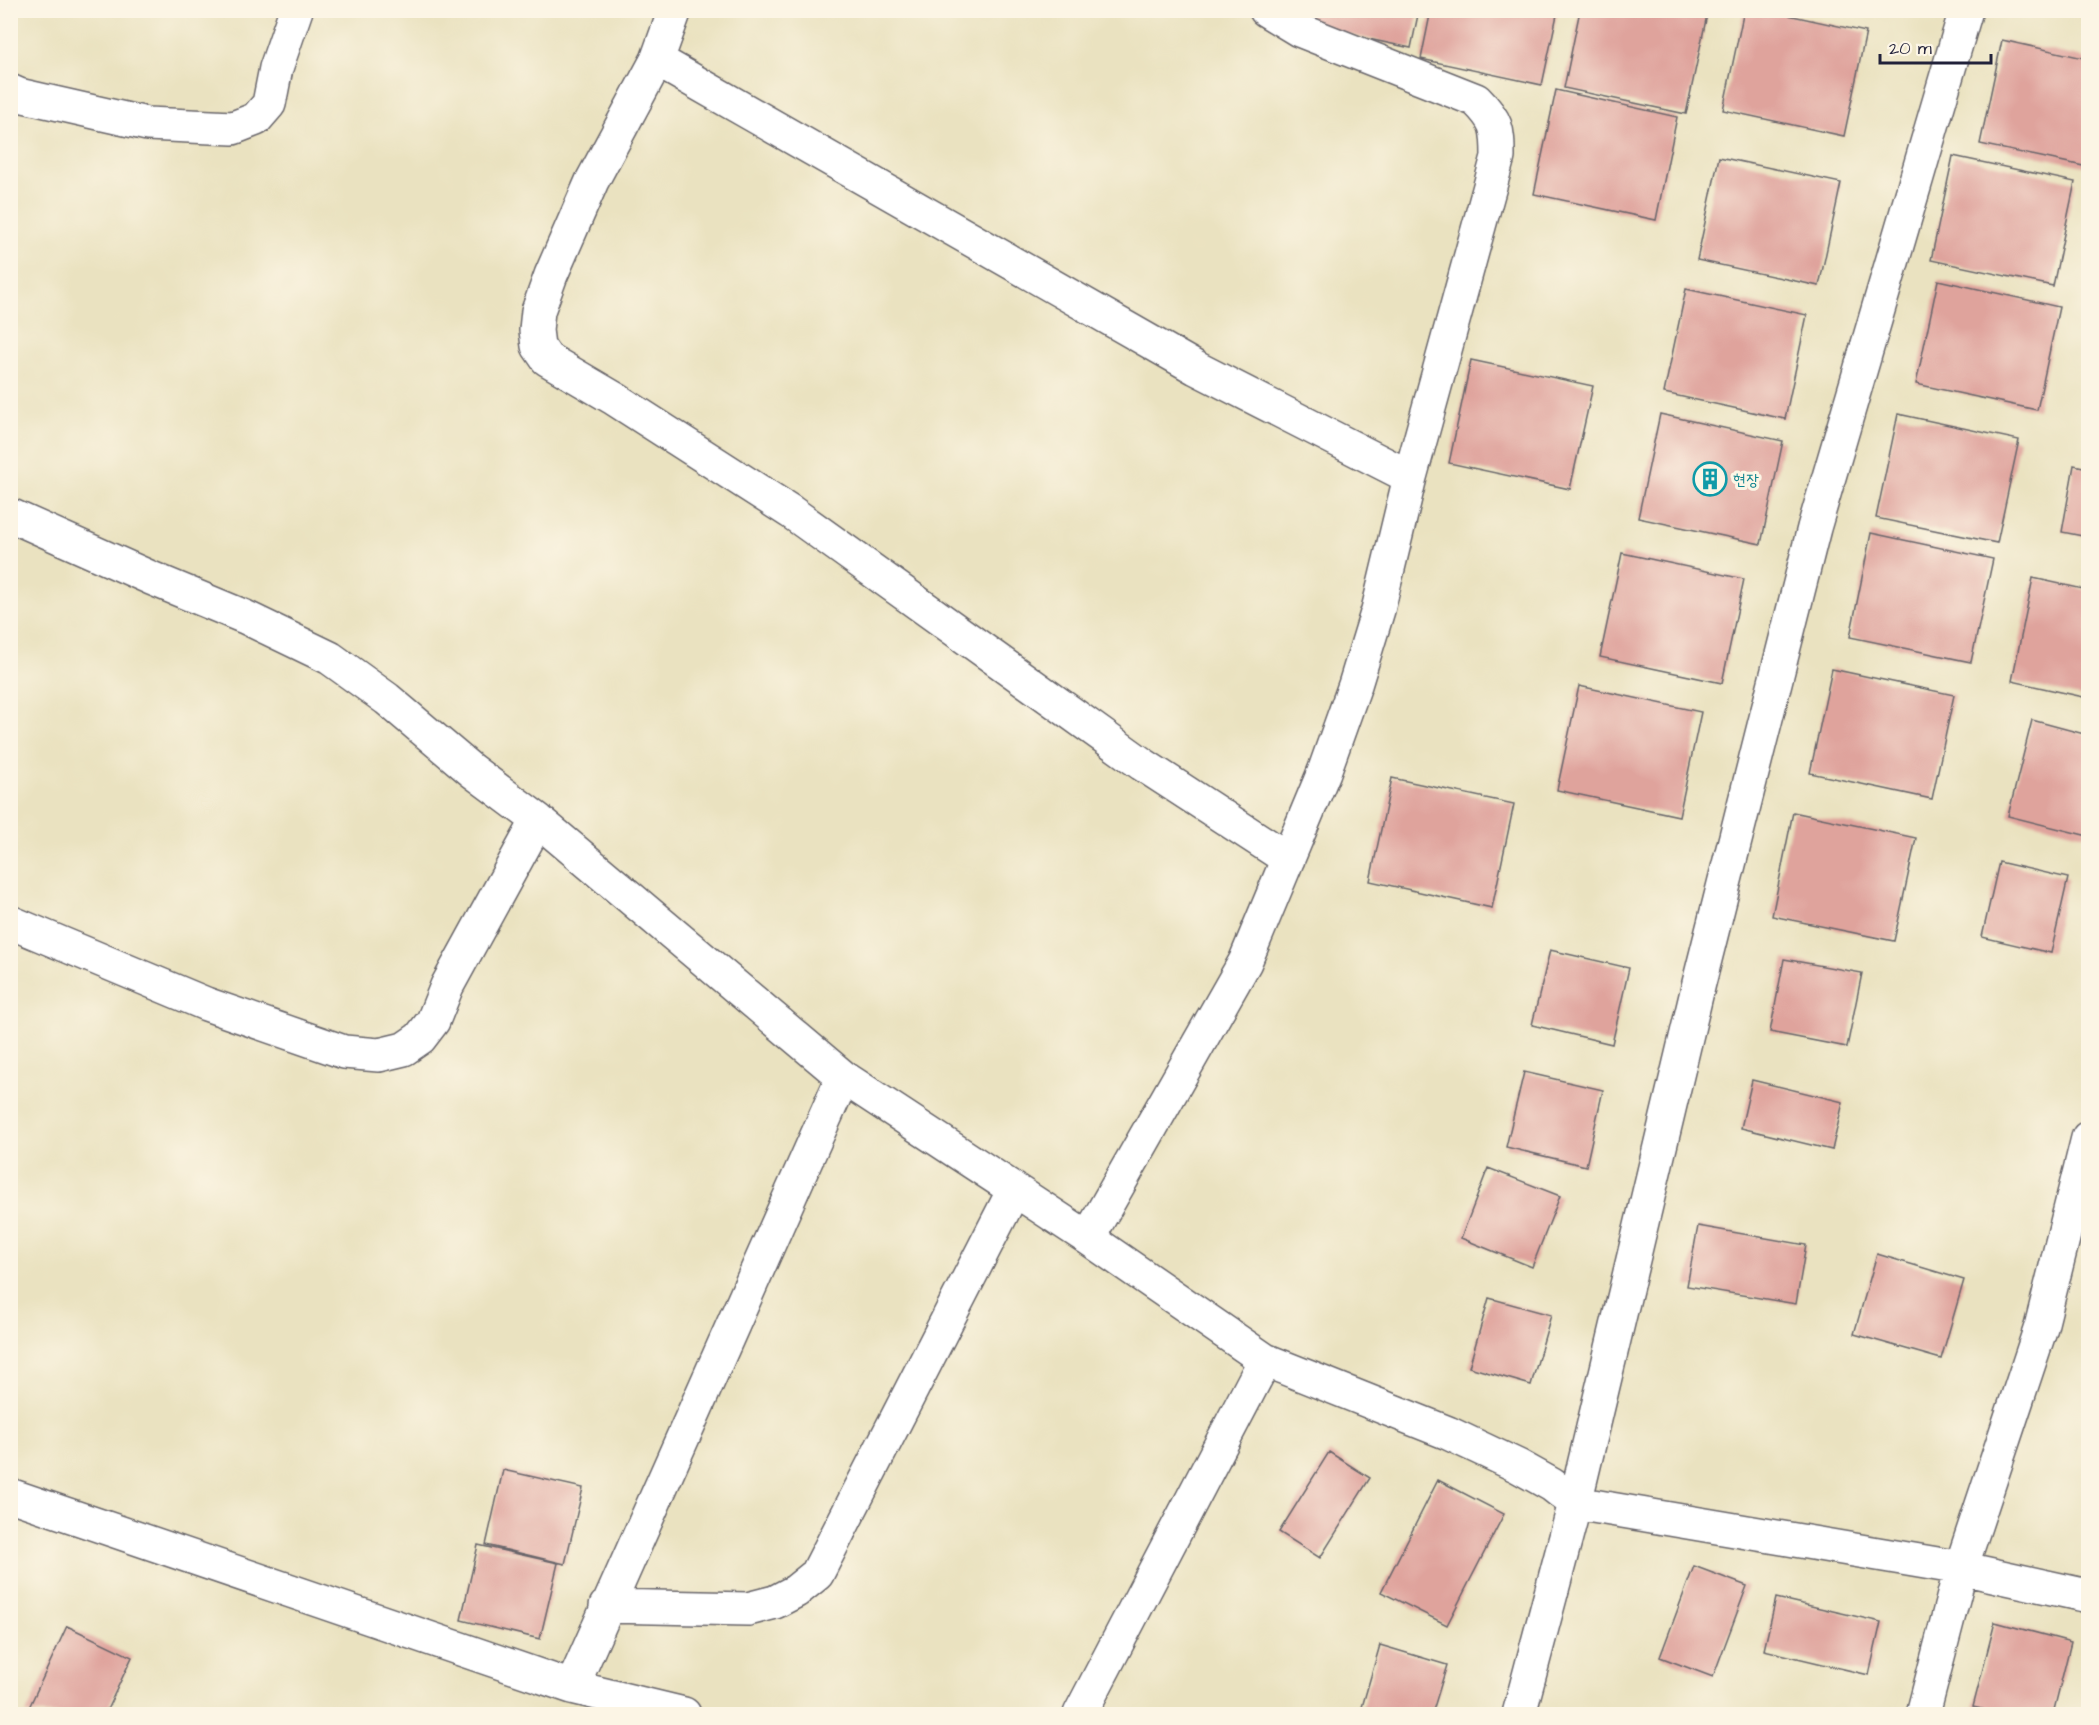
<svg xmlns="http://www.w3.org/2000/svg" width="2099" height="1725" font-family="'Architects Daughter','Poor Story',sans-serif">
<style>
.building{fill:#dfa39c}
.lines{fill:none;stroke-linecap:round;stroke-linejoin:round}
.minor-casing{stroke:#68656a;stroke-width:36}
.minor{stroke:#fff;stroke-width:33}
.labels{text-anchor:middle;stroke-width:6;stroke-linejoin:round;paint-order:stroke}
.culture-label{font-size:16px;fill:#0d838f;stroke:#fcf5e5;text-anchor:start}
</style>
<rect width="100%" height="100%" fill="#fcf5e5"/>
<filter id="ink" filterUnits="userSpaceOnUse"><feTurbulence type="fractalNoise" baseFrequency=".0167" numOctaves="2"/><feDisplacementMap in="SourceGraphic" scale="12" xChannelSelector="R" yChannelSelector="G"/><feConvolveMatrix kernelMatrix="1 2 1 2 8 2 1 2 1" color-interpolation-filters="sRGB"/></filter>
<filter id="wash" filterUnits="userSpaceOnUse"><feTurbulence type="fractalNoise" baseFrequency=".008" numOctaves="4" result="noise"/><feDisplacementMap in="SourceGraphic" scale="24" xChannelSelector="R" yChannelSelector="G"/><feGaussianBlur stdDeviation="1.35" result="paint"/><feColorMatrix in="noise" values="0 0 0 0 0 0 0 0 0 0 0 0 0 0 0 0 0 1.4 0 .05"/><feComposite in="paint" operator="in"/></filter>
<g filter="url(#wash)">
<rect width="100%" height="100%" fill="#eae2c0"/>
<g id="blocks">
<path class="building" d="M 1292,10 L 1419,10 L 1411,48 L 1289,22 Z
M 1431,10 L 1558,10 L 1542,85 L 1421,59 Z
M 1580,10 L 1708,10 L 1686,114 L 1564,88 Z
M 1744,10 L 1765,10 L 1866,32 L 1844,136 L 1723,110 Z
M 2002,40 L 2088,59 L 2088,167 L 1980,144 Z
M 1556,90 L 1677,117 L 1656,220 L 1534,194 Z
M 1953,156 L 2075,182 L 2053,286 L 1931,260 Z
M 1719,157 L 1841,183 L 1819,286 L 1697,260 Z
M 1938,280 L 2059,307 L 2037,410 L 1916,384 Z
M 1686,289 L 1807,315 L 1785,419 L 1664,393 Z
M 1471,360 L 1593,386 L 1570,489 L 1449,463 Z
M 1660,414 L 1783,441 L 1761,544 L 1638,518 Z
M 1898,414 L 2019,440 L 1997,543 L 1876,518 Z
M 2074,465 L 2088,468 L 2088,537 L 2062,532 Z
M 1871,533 L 1993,559 L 1971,662 L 1850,637 Z
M 1622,553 L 1744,579 L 1722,683 L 1600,657 Z
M 2033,578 L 2088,590 L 2088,698 L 2012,681 Z
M 1832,669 L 1954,695 L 1932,799 L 1810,773 Z
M 1579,686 L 1701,712 L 1679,816 L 1557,790 Z
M 2032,720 L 2088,735 L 2088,836 L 2008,816 Z
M 1392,778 L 1514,804 L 1492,908 L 1370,881 Z
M 1793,812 L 1916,838 L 1894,941 L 1772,916 Z
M 1999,862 L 2068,878 L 2051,953 L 1982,937 Z
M 1550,950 L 1629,968 L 1612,1044 L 1532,1025 Z
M 1784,959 L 1862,973 L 1847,1047 L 1770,1032 Z
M 1524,1072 L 1603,1090 L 1586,1166 L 1506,1147 Z
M 1752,1080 L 1843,1102 L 1832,1150 L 1741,1128 Z
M 1488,1168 L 1560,1196 L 1532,1267 L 1461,1238 Z
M 1698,1226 L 1806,1245 L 1796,1304 L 1687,1286 Z
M 1877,1254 L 1964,1280 L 1941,1359 L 1854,1334 Z
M 1489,1298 L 1551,1315 L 1531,1385 L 1469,1367 Z
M 1329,1452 L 1370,1478 L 1320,1558 L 1279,1532 Z
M 503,1470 L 583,1488 L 565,1564 L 486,1545 Z
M 1438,1480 L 1504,1514 L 1447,1625 L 1381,1592 Z
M 478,1545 L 558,1563 L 540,1639 L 461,1620 Z
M 1694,1566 L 1747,1586 L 1713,1677 L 1660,1657 Z
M 1776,1598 L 1881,1622 L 1869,1675 L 1764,1650 Z
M 1995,1622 L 2071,1642 L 2053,1714 L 2002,1714 L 1973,1707 Z
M 67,1626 L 132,1657 L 105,1714 L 26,1714 Z
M 1380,1645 L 1447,1665 L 1432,1714 L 1360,1714 Z"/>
</g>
</g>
<g filter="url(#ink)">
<use href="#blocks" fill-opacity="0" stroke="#68656a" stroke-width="1.5"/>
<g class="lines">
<g class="minor-casing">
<path id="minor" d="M 675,10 L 657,60 L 592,181 L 551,275 L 538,311 L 536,330 L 538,346 L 547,359 L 615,399 L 791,512 L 1142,764 L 1288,859
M 657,60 L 1196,368 L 1410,477
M 10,91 L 19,95 L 147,124 L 233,128 L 256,119 L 269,104 L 276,68 L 296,10
M 10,515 L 151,578 L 245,617 L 330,658 L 387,699 L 471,770 L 538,820 L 843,1077 L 1088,1238 L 1265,1360 L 1448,1433 L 1518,1466 L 1552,1485 L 1575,1503 L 1961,1568 L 2088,1596
M 10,922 L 206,1004 L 344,1052 L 379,1055 L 404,1049 L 420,1038 L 433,1021 L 447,986 L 538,820
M 1088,1238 L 1245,962 L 1324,772 L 1355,685 L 1378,610 L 1410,477 L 1498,157 C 1498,128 1497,121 1476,100 L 1299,30 L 1266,10
M 10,1495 L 572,1687 L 684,1714
M 606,1606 L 748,1609 L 775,1602 L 796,1591 L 817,1574 L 1014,1190
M 572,1687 L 843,1077
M 1080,1714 L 1265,1360
M 1519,1714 L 1575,1503 L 1699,983 L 1814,528 L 1966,10
M 1923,1714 L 1961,1568 L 2041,1327 L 2088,1138"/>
</g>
<use href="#minor" class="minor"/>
</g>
</g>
<defs>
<g id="building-ring" transform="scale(1.725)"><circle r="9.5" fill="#fcf5e5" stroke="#0f9aa8" stroke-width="1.5"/><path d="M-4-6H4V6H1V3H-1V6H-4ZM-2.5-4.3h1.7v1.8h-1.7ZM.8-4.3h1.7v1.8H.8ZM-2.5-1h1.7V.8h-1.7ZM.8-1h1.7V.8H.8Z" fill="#0f9aa8"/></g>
</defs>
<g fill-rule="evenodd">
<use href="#building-ring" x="1710" y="479"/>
</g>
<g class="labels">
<g class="culture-label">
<text x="1733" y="485">현장</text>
</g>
</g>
<rect width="2099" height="1725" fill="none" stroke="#fcf5e5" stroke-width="36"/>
<path d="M1880 54v9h111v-9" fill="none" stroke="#22223b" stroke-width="3"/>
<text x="1889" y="54" font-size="18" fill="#22223b" stroke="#fcf5e5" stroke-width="4.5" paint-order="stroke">20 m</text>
</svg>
